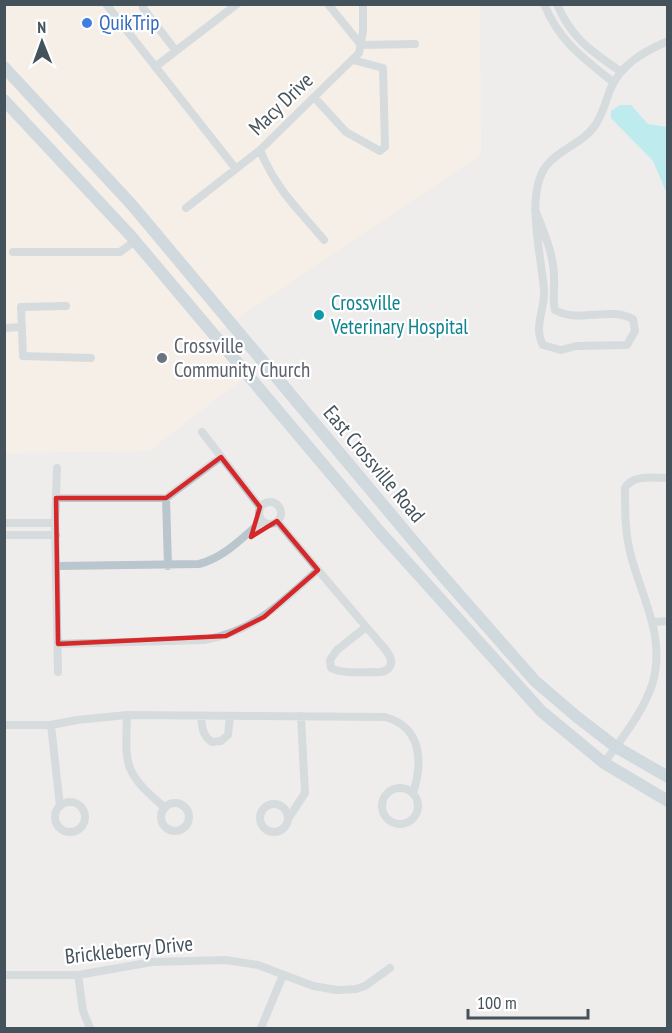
<svg xmlns="http://www.w3.org/2000/svg" width="672" height="1033" font-family="'PT Sans Narrow',sans-serif">
<style>
.commercial{fill:#fdf2e3}
.water{fill:#81e8f0}
.lines{fill:none;stroke-linecap:round;stroke-linejoin:round}
.minor{stroke:#b9c6cd;stroke-width:8}
.primary{stroke:#aac0cd;stroke-width:12}
.marked{fill:none;stroke:#d62828;stroke-width:4.5;stroke-linejoin:round}
.shop-dot{fill:#3f7fe0;stroke:#fff;stroke-width:2}
.culture-dot{fill:#0f9aa8;stroke:#fff;stroke-width:2}
.worship-dot{fill:#6b7280;stroke:#fff;stroke-width:2}
.labels{text-anchor:middle;stroke-width:4.5;stroke-linejoin:round;paint-order:stroke}
.shop-label{font-size:21px;fill:#366cbe;stroke:#fff;text-anchor:start}
.street-label{font-size:21px;fill:#44535b;stroke:#fff}
.culture-label{font-size:21px;fill:#0d838f;stroke:#fff;text-anchor:start}
.worship-label{font-size:21px;fill:#5b616d;stroke:#fff;text-anchor:start}
</style>
<rect width="100%" height="100%" fill="#efecec"/>
<path class="commercial" d="M 4,5 L 480,5 L 481,155 L 217,332 L 250,373 L 149,451 L 5,453 Z"/>
<path class="water" d="M 620,105 L 631,105 L 648,124 L 667,127 L 667,194 L 653,161 L 611,118 L 611,111 Z"/>
<g class="lines">
<path class="minor" d="M 106,4 L 236,169
M 143,4 L 143,8 L 176,51
M 328,4 L 361,45 L 415,44
M 544,4 C 559,41 583,58 613,82
M 557,4 C 571,38 591,51 620,71
M 155,67 L 237,4
M 314,97 L 346,132 L 380,151 L 385,147 L 383,68 L 353,60
M 260,150 C 276,189 297,208 324,240
M 186,208 L 260,150 L 359,53 L 363,31 L 363,4
M 535,209 C 543,231 554,254 554,277 C 555,289 552,299 555,310 C 580,324 608,306 633,319 L 635,331 L 627,345 L 576,346 L 561,350 L 543,345 C 533,327 545,310 544,291 C 542,257 524,193 547,165 C 561,148 584,143 596,124 C 602,115 606,101 610,90 C 621,64 643,52 668,41
M 13,252 L 120,252 L 135,241
M 66,306 L 21,307 L 23,356 L 91,358
M 4,328 L 22,327
M 202,432 L 260,507
M 57,468 L 55,523 L 58,672
M 56,498 L 166,498 L 221,457
M 166,498 L 168,566
M259 513a11 11 0 1 1 22 0a11 11 0 1 1-22 0Z
M 277,521 C 310,560 342,599 375,637 C 380,644 393,655 391,664 C 389,672 379,673 372,672 C 359,672 343,674 331,668 L 330,660 L 337,650 L 366,627
M 4,523 L 55,523
M 4,535 L 56,535
M 57,566 L 199,564 C 224,558 243,537 262,521
M 653,622 L 668,621
M 58,644 L 204,640 C 256,631 280,603 318,570
M 127,715 C 127,731 124,753 130,768 C 136,784 153,797 165,808
M 201,716 C 202,727 202,735 212,742 L 221,741 L 228,735 L 230,716
M 4,725 L 51,725 L 77,720 L 127,715 L 385,717 C 422,727 423,762 413,793
M 51,725 L 60,806
M 604,763 C 622,738 642,714 652,685 C 667,637 641,597 630,552 C 625,531 625,510 625,488 C 633,474 653,478 668,478
M382 806a18 18 0 1 1 36 0a18 18 0 1 1-36 0Z
M55 817a15 15 0 1 1 30 0a15 15 0 1 1-30 0Z
M161 817a14 14 0 1 1 28 0a14 14 0 1 1-28 0Z
M260 818a14 14 0 1 1 28 0a14 14 0 1 1-28 0Z
M 288,819 L 305,793 L 301,716
M 4,975 L 78,975 L 152,962 L 226,960 L 258,965 L 313,986 L 337,990 L 356,989 L 365,986 L 390,968
M 78,975 L 83,1011 L 90,1028
M 261,1028 L 283,975"/>
<path class="primary" d="M 4,67 L 132,205 L 441,574 L 535,681 L 577,717 L 616,747 L 668,777
M 4,100 L 130,235 L 380,532 L 541,711 L 604,763 L 668,801"/>
</g>
<path d="M0 0H672V1033H0ZM 221,457 L 260,507 L 251,537 L 277,521 L 318,570 L 264,617 L 226,636 L 58,644 L 56,498 L 166,498 Z" fill="#efecec" fill-opacity=".55" fill-rule="evenodd"/>
<path class="marked" d="M 221,457 L 260,507 L 251,537 L 277,521 L 318,570 L 264,617 L 226,636 L 58,644 L 56,498 L 166,498 Z"/>
<circle class="shop-dot" cx="87" cy="23" r="6"/>
<circle class="culture-dot" cx="319" cy="315" r="6"/>
<circle class="worship-dot" cx="162" cy="358" r="6"/>
<g class="labels">
<g class="shop-label">
<text x="99" y="30">QuikTrip</text>
</g>
<g class="street-label">
<text transform="translate(281 104) rotate(-44)" y="7">Macy Drive</text>
<text transform="translate(374 464) rotate(50)" y="7">East Crossville Road</text>
<text transform="translate(129 950) rotate(-6)" y="7">Brickleberry Drive</text>
</g>
<g class="culture-label">
<text x="331" y="310">Crossville<tspan x="331" dy="24">Veterinary Hospital</tspan></text>
</g>
<g class="worship-label">
<text x="174" y="353">Crossville<tspan x="174" dy="24">Community Church</tspan></text>
</g>
</g>
<rect width="672" height="1033" fill="none" stroke="#44535b" stroke-width="12"/>
<g transform="translate(42 42) rotate(359)" stroke="#ffffff" stroke-width="4.5" paint-order="stroke">
<path d="M0-4.5L10 22L0 15L-10 22Z" fill="#44535b"/>
<text y="-9" font-size="16" font-weight="bold" text-anchor="middle" fill="#44535b">N</text>
</g>
<path d="M468 1009v9h120v-9" fill="none" stroke="#44535b" stroke-width="3"/>
<text x="477" y="1009" font-size="18" fill="#44535b" stroke="#ffffff" stroke-width="4.5" paint-order="stroke">100 m</text>
</svg>
